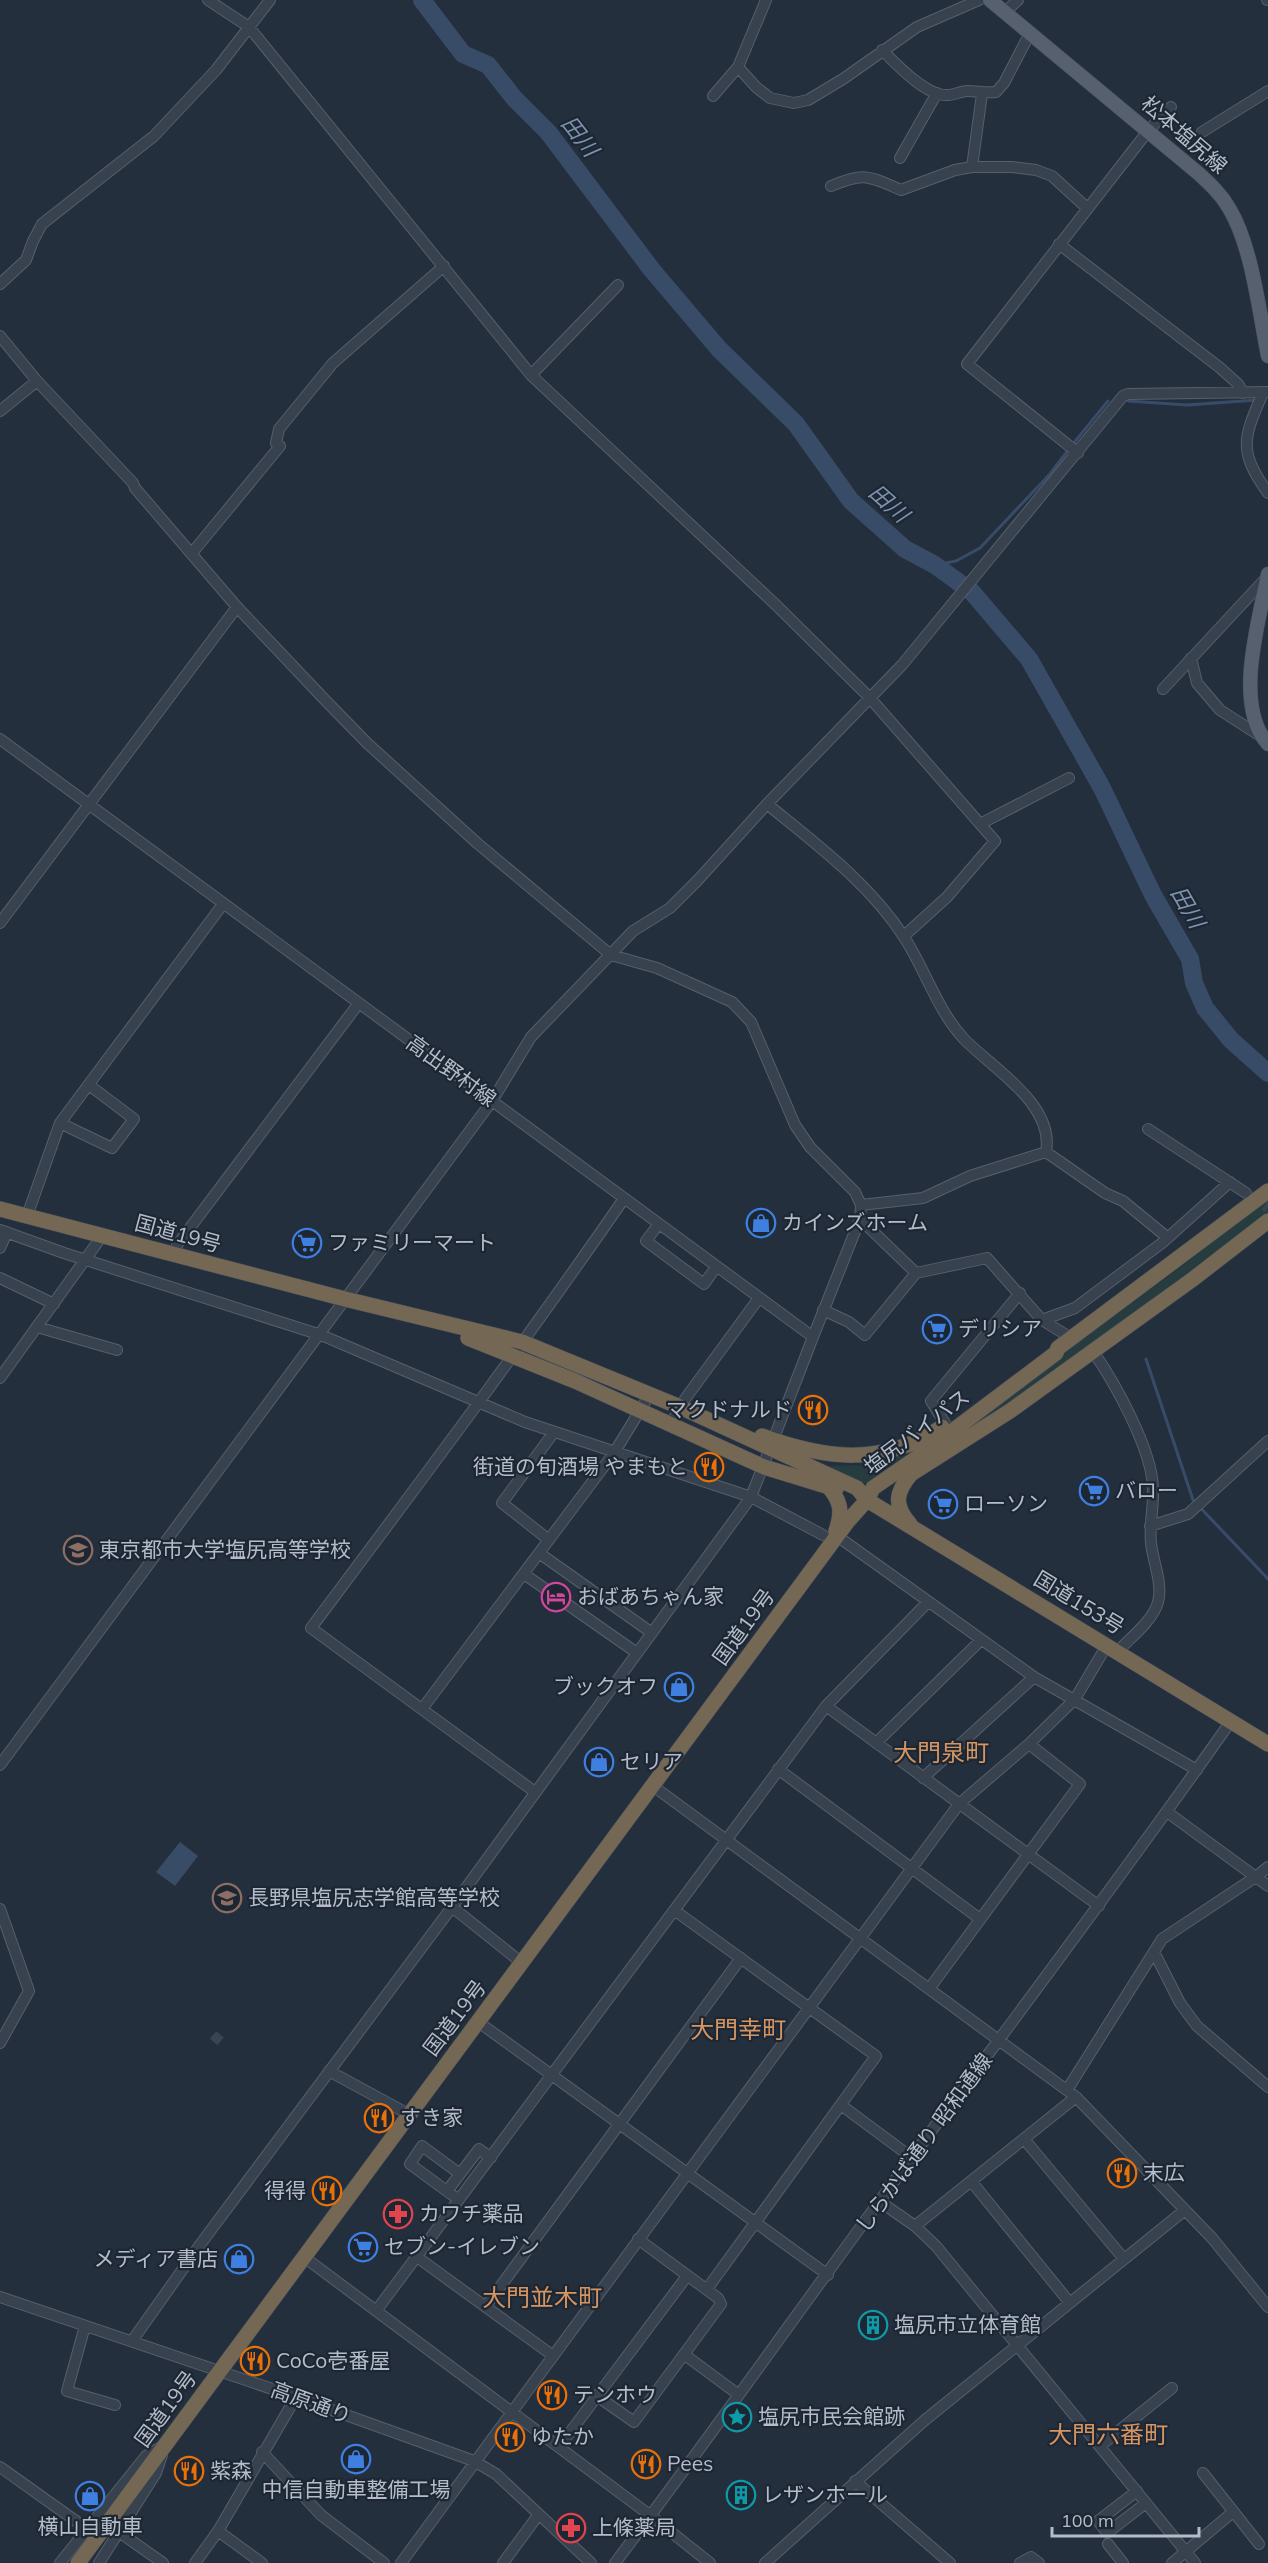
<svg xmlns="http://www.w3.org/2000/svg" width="1268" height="2563" font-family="Mulish,'Noto Sans JP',sans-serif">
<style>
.green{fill:#263c3f}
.water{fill:#394c67}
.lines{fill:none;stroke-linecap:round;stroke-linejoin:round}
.stream{stroke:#394c67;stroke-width:3}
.river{stroke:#394c67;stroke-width:18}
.minor-tunnel{stroke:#3a4453;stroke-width:10;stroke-dasharray:10 5;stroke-linecap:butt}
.minor-casing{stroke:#565f6c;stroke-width:12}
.major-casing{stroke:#414a57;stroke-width:15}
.highway-casing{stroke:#434c59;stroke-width:16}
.minor{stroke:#38414e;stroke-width:10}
.major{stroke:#56606e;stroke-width:14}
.highway{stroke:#746855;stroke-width:15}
.labels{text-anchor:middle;stroke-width:4.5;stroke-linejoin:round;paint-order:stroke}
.street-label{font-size:21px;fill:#b4bcc9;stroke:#1d2633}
.poi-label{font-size:21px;fill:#b4bcc9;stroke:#1d2633;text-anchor:start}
.water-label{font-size:22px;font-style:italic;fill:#7c92b1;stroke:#1d2633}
.quarter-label{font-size:24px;fill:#d59563;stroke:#1d2633}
</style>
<rect width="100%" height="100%" fill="#242f3e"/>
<path class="green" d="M 1268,1199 L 1268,1213 L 1010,1404 L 898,1475 L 1174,1272 Z
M 914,1453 L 915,1455 L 866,1484 L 828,1466 L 865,1465 Z"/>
<path class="water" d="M 180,1842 L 198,1856 L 175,1886 L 156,1872 Z"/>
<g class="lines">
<path class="stream" d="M 1128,401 L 1187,405 L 1257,400
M 1073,444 L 1108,401
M 935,565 L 956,561 L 980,548 L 1050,474 L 1069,449
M 1146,1359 L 1193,1500 L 1268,1579"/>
<path class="river" d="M 422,0 L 463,54 L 488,65 L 514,98 L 548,132 L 652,270 L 719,349 L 796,424 L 851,501 L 905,549 L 935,565 L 972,592 L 1029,659 L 1102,788 L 1153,895 L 1190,959 L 1194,983 L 1205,1008 L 1231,1040 L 1268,1073"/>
<path class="minor-tunnel" d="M 1252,1197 L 1268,1208
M 213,2035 L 224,2044"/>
<g class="minor-casing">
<path id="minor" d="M 208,0 L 249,27 L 531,375 L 775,604 L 870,698 L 995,841 L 947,897 L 904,936
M 1267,0 L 1268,0
M 1005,12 L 1018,0
M 882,50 C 896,64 927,97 948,95 C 955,95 961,91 967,91 C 977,91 986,93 996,92 L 1004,83 L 1030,33
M 738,67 L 766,0
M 713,96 L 738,67 L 756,87 L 770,98 L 794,103 L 808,100 L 843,79 L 917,27 L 979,0
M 1202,132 L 1268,91
M 900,158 L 937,93
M 972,167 L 982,94
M 831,186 C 865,172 868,176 901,190 L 955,170 L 972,167 L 1012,167 L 1036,170 L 1052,176 L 1087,208
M 1059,244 L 1219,367 L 1238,384 L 1243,393
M 0,284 L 26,260 L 33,241 L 42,224 L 154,136 L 216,70 L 270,0
M 0,336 L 37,381 L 133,483 L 135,488 L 237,607 L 326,701 L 367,743 L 477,843 L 611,955 L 657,968 L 732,1002 L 751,1022 L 795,1125 L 810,1147 L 855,1192 L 861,1205 L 860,1219 L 813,1337
M 531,375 L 618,285
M 1263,393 C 1243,438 1238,451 1268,493
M 0,411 L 37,381
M 1078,453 L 967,364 L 1148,131 L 1171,107
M 192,553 L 280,446 L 276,443 L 279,429 L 333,363 L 444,266
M 1191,658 L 1197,683 L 1220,710 L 1262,737
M 1163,689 L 1268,576
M 0,739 L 813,1337 L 751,1497 L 452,1907 L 202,2242 L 132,2341
M 767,804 C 816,844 869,883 904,937 C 925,969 937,1010 964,1039 C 992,1068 1055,1104 1046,1152
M 982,823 L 1069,778
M 0,923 L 237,607
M 60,1123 L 112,1148 L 134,1119 L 89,1085
M 1148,1129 L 1246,1193
M 861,1205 L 923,1198 L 970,1176 L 1046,1152 L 1105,1193 L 1123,1201 L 1168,1238
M 27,1216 L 60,1123 L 223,904
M 860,1219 L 916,1273
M 658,1225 L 646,1241 L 704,1284 L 716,1267
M 0,1230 L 64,1253 L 321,1335 L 525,1422 L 751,1497 L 823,1535
M 0,1248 L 7,1232
M 174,1255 L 177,1245 L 359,1003
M 0,1278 L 54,1304
M 823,1310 L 849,1322 L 865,1335 L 916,1273 L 987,1258 L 1042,1320 L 1071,1338
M 1042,1320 L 1075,1308 L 1162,1243 L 1230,1182
M 37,1327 L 117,1350
M 1092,1350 C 1114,1381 1152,1449 1153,1488 C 1154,1507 1149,1524 1151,1543 C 1153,1562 1163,1584 1158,1602 C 1153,1621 1130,1638 1117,1652
M 0,1378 L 102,1236
M 670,1425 L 685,1399 L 759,1298
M 946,1425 L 931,1401 L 1020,1293
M 1150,1526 L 1188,1514 L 1268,1441
M 837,1536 L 1034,1677 L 1197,1770
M 549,1540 L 502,1503 L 554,1432
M 539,1553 L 652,1633
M 524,1574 L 637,1653
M 826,1706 L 928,1602
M 422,1709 L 614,1453 L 650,1394
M 876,1743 L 981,1640
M 0,1765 L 492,1101 L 531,1037 L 633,931 L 670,908 L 697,881 L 767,804 L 902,665 L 1123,396 L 1128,394 L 1268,392
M 778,1769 L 980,1919
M 923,1778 L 1034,1677
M 653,1786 L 1076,2097 L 1212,2238 L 1268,2307
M 535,1792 L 311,1628 C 417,1486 523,1345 623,1200
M 1167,1812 L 1268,1886
M 452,1907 L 522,1963
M 0,1909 L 29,1991 L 0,2043
M 674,1910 L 876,2056 L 707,2289
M 1154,1952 L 1180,2003 L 1197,2026 L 1268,2087
M 929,1989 L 1080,1784 L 1029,1744
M 477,2021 L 828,2275
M 329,2071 L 410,2115
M 1067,2090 L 1162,1939 L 1257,1876 L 1268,1867
M 841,2105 L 911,2157
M 1024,2139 L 1124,2259
M 971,2181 L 1070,2303
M 447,2191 L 479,2149 L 491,2158
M 459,2200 L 410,2164 L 422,2146 L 460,2174
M 879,2201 L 915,2226 L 936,2246 L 1195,2563
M 915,2226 L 1076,2097
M 304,2257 L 651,2516 L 710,2563
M 417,2257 L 552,2355
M 0,2297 L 296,2397 L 474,2461 L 496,2474 L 591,2563
M 486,2306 L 741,1958
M 376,2311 L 826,1706 L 1099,1906
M 85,2326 L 67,2391 L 115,2405
M 685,2355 L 739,2395
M 597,2396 L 634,2422 L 721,2304 L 718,2298 L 638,2239
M 1100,2446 L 1172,2388
M 559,2447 L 687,2276
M 262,2452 L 321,2515 L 384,2563
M 0,2467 L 87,2529
M 1203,2473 L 1259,2544
M 855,2481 L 950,2563
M 1137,2491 L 1098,2521 L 1107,2533 L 1146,2503
M 218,2531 L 262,2563
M 119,2532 L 163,2563
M 1108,2544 L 1123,2563
M 60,2563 L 146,2456 L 161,2447
M 99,2563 L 156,2473 L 162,2455
M 195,2563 L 218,2531 L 296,2397
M 401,2563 L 959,1804 L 1029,1744 L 1075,1699 L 1107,1645
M 503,2563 L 539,2514
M 615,2563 C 716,2429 812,2292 912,2157 C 1019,2012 1128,1868 1231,1721
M 765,2563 L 925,2420 L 1185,2210
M 1020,2563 L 1031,2557 L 1039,2563
M 1172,2563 L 1233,2512"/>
</g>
<g class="major-casing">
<path id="major" d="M 990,0 L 1198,173 C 1210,184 1221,194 1229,208 C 1252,246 1259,311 1268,356
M 1268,574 C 1259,621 1233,705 1268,744"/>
</g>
<g class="highway-casing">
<path id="highway" d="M 0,1209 L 345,1299 L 522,1342 L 680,1407 L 857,1488 L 867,1500 L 1268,1744
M 468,1338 L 575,1381 L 764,1467 L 836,1489
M 762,1436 C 825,1459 882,1467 942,1427
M 911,1474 L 1010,1411 L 1193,1279 L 1268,1221
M 826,1484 C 841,1500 843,1511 836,1531
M 910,1524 C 893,1505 896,1492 911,1474
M 78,2563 L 848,1521 L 867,1500 L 873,1488 L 918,1457 L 1056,1353 L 1058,1348 L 1268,1191"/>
</g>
<use href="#minor" class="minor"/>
<use href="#major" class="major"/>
<use href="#highway" class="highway"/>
</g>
<defs>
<g id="shop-ring" transform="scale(1.5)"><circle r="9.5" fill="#1d2633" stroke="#3f7fe0" stroke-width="1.5"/><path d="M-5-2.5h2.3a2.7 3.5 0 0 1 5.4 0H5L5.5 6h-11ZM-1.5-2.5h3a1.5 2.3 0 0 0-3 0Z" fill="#3f7fe0"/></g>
<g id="supermarket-ring" transform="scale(1.5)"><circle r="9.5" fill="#1d2633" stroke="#3f7fe0" stroke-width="1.5"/><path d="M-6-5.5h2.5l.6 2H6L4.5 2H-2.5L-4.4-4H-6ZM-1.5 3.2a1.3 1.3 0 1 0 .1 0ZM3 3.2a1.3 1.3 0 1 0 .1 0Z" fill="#3f7fe0"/></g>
<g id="restaurant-ring" transform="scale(1.5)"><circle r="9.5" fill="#1d2633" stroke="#e8710a" stroke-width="1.5"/><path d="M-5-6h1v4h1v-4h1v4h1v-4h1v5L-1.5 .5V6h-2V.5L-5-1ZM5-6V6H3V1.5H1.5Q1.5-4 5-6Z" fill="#e8710a"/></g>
<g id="school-ring" transform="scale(1.5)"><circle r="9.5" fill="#1d2633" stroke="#8d6e63" stroke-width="1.5"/><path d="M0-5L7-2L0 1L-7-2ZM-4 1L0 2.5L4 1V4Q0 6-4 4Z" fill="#8d6e63"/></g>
<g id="hotel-ring" transform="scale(1.5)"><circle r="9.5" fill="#1d2633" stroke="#d1479c" stroke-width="1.5"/><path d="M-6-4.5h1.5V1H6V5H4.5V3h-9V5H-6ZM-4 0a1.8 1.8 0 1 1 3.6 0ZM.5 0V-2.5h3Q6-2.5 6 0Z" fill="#d1479c"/></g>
<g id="pharmacy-ring" transform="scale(1.5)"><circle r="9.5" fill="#1d2633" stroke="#e0444e" stroke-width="1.5"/><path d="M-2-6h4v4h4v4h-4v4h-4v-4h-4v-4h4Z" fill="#e0444e"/></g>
<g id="building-ring" transform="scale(1.5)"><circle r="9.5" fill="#1d2633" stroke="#0f9aa8" stroke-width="1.5"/><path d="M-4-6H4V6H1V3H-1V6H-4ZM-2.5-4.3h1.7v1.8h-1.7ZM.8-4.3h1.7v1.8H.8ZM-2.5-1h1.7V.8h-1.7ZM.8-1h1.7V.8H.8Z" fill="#0f9aa8"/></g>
<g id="sight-ring" transform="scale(1.5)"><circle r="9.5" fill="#1d2633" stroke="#0f9aa8" stroke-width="1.5"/><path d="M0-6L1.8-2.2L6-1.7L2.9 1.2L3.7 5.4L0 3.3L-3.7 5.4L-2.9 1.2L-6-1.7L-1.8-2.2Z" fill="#0f9aa8"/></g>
</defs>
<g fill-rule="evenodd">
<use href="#shop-ring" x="761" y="1223"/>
<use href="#supermarket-ring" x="307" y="1243"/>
<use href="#supermarket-ring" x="937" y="1329"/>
<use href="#restaurant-ring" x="813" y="1410"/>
<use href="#restaurant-ring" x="709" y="1467"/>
<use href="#supermarket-ring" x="1094" y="1491"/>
<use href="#supermarket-ring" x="943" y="1504"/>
<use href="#school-ring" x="78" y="1550"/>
<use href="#hotel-ring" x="556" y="1597"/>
<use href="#shop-ring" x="679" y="1687"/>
<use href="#shop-ring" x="599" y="1762"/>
<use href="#school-ring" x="227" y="1898"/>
<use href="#restaurant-ring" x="379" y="2118"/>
<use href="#restaurant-ring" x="1122" y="2173"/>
<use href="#restaurant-ring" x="327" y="2191"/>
<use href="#pharmacy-ring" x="398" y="2214"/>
<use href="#supermarket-ring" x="363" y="2247"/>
<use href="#shop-ring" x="239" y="2259"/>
<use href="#building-ring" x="873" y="2325"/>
<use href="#restaurant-ring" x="255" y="2361"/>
<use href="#restaurant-ring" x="552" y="2395"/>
<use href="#sight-ring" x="737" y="2417"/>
<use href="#restaurant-ring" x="510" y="2437"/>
<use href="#shop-ring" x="356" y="2459"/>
<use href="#restaurant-ring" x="646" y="2464"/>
<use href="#restaurant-ring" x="189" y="2471"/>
<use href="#building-ring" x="741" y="2495"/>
<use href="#shop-ring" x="90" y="2496"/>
<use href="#pharmacy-ring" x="571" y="2528"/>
</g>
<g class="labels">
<g class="street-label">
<text transform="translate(1184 135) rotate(41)" y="7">松本塩尻線</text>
<text transform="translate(451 1071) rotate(36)" y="7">高出野村線</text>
<text transform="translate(178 1234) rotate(15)" y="7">国道19号</text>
<text transform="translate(917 1432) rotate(-37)" y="7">塩尻バイパス</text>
<text transform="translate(1079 1603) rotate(31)" y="7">国道153号</text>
<text transform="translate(744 1627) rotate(-54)" y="7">国道19号</text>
<text transform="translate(455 2018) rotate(-53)" y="7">国道19号</text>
<text transform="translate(924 2143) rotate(-54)" y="7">しらかば通り 昭和通線</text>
<text transform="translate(311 2403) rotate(20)" y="7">高原通り</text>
<text transform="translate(166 2409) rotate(-54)" y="7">国道19号</text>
</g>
<g class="poi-label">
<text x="782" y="1230">カインズホーム</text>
<text x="328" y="1250">ファミリーマート</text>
<text x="958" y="1336">デリシア</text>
<text x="792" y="1417" text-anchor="end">マクドナルド</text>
<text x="688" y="1474" text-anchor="end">街道の旬酒場 やまもと</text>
<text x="1115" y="1498">バロー</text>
<text x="964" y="1511">ローソン</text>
<text x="99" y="1557">東京都市大学塩尻高等学校</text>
<text x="577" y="1604">おばあちゃん家</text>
<text x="658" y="1694" text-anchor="end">ブックオフ</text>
<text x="620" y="1769">セリア</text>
<text x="248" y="1905">長野県塩尻志学館高等学校</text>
<text x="400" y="2125">すき家</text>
<text x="1143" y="2180">末広</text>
<text x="306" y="2198" text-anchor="end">得得</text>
<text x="419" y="2221">カワチ薬品</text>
<text x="384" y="2254">セブン-イレブン</text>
<text x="218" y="2266" text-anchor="end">メディア書店</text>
<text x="894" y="2332">塩尻市立体育館</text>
<text x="276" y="2368">CoCo壱番屋</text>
<text x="573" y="2402">テンホウ</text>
<text x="758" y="2424">塩尻市民会館跡</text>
<text x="531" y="2444">ゆたか</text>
<text x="667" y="2471">Pees</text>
<text x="210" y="2478">紫森</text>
<text x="356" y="2497" text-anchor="middle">中信自動車整備工場</text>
<text x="762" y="2502">レザンホール</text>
<text x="90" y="2534" text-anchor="middle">横山自動車</text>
<text x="592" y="2535">上條薬局</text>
</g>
<g class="water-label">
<text transform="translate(580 136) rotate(52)" y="8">田川</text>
<text transform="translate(889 503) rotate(42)" y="8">田川</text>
<text transform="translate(1188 907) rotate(60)" y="8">田川</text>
</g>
<g class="quarter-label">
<text x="941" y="1761">大門泉町</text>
<text x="738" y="2038">大門幸町</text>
<text x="542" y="2306">大門並木町</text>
<text x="1108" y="2443">大門六番町</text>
</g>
</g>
<path d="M1052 2527v9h147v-9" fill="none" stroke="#b4bcc9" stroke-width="3"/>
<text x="1061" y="2527" font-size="18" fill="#b4bcc9" stroke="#1d2633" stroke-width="4.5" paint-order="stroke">100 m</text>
</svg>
